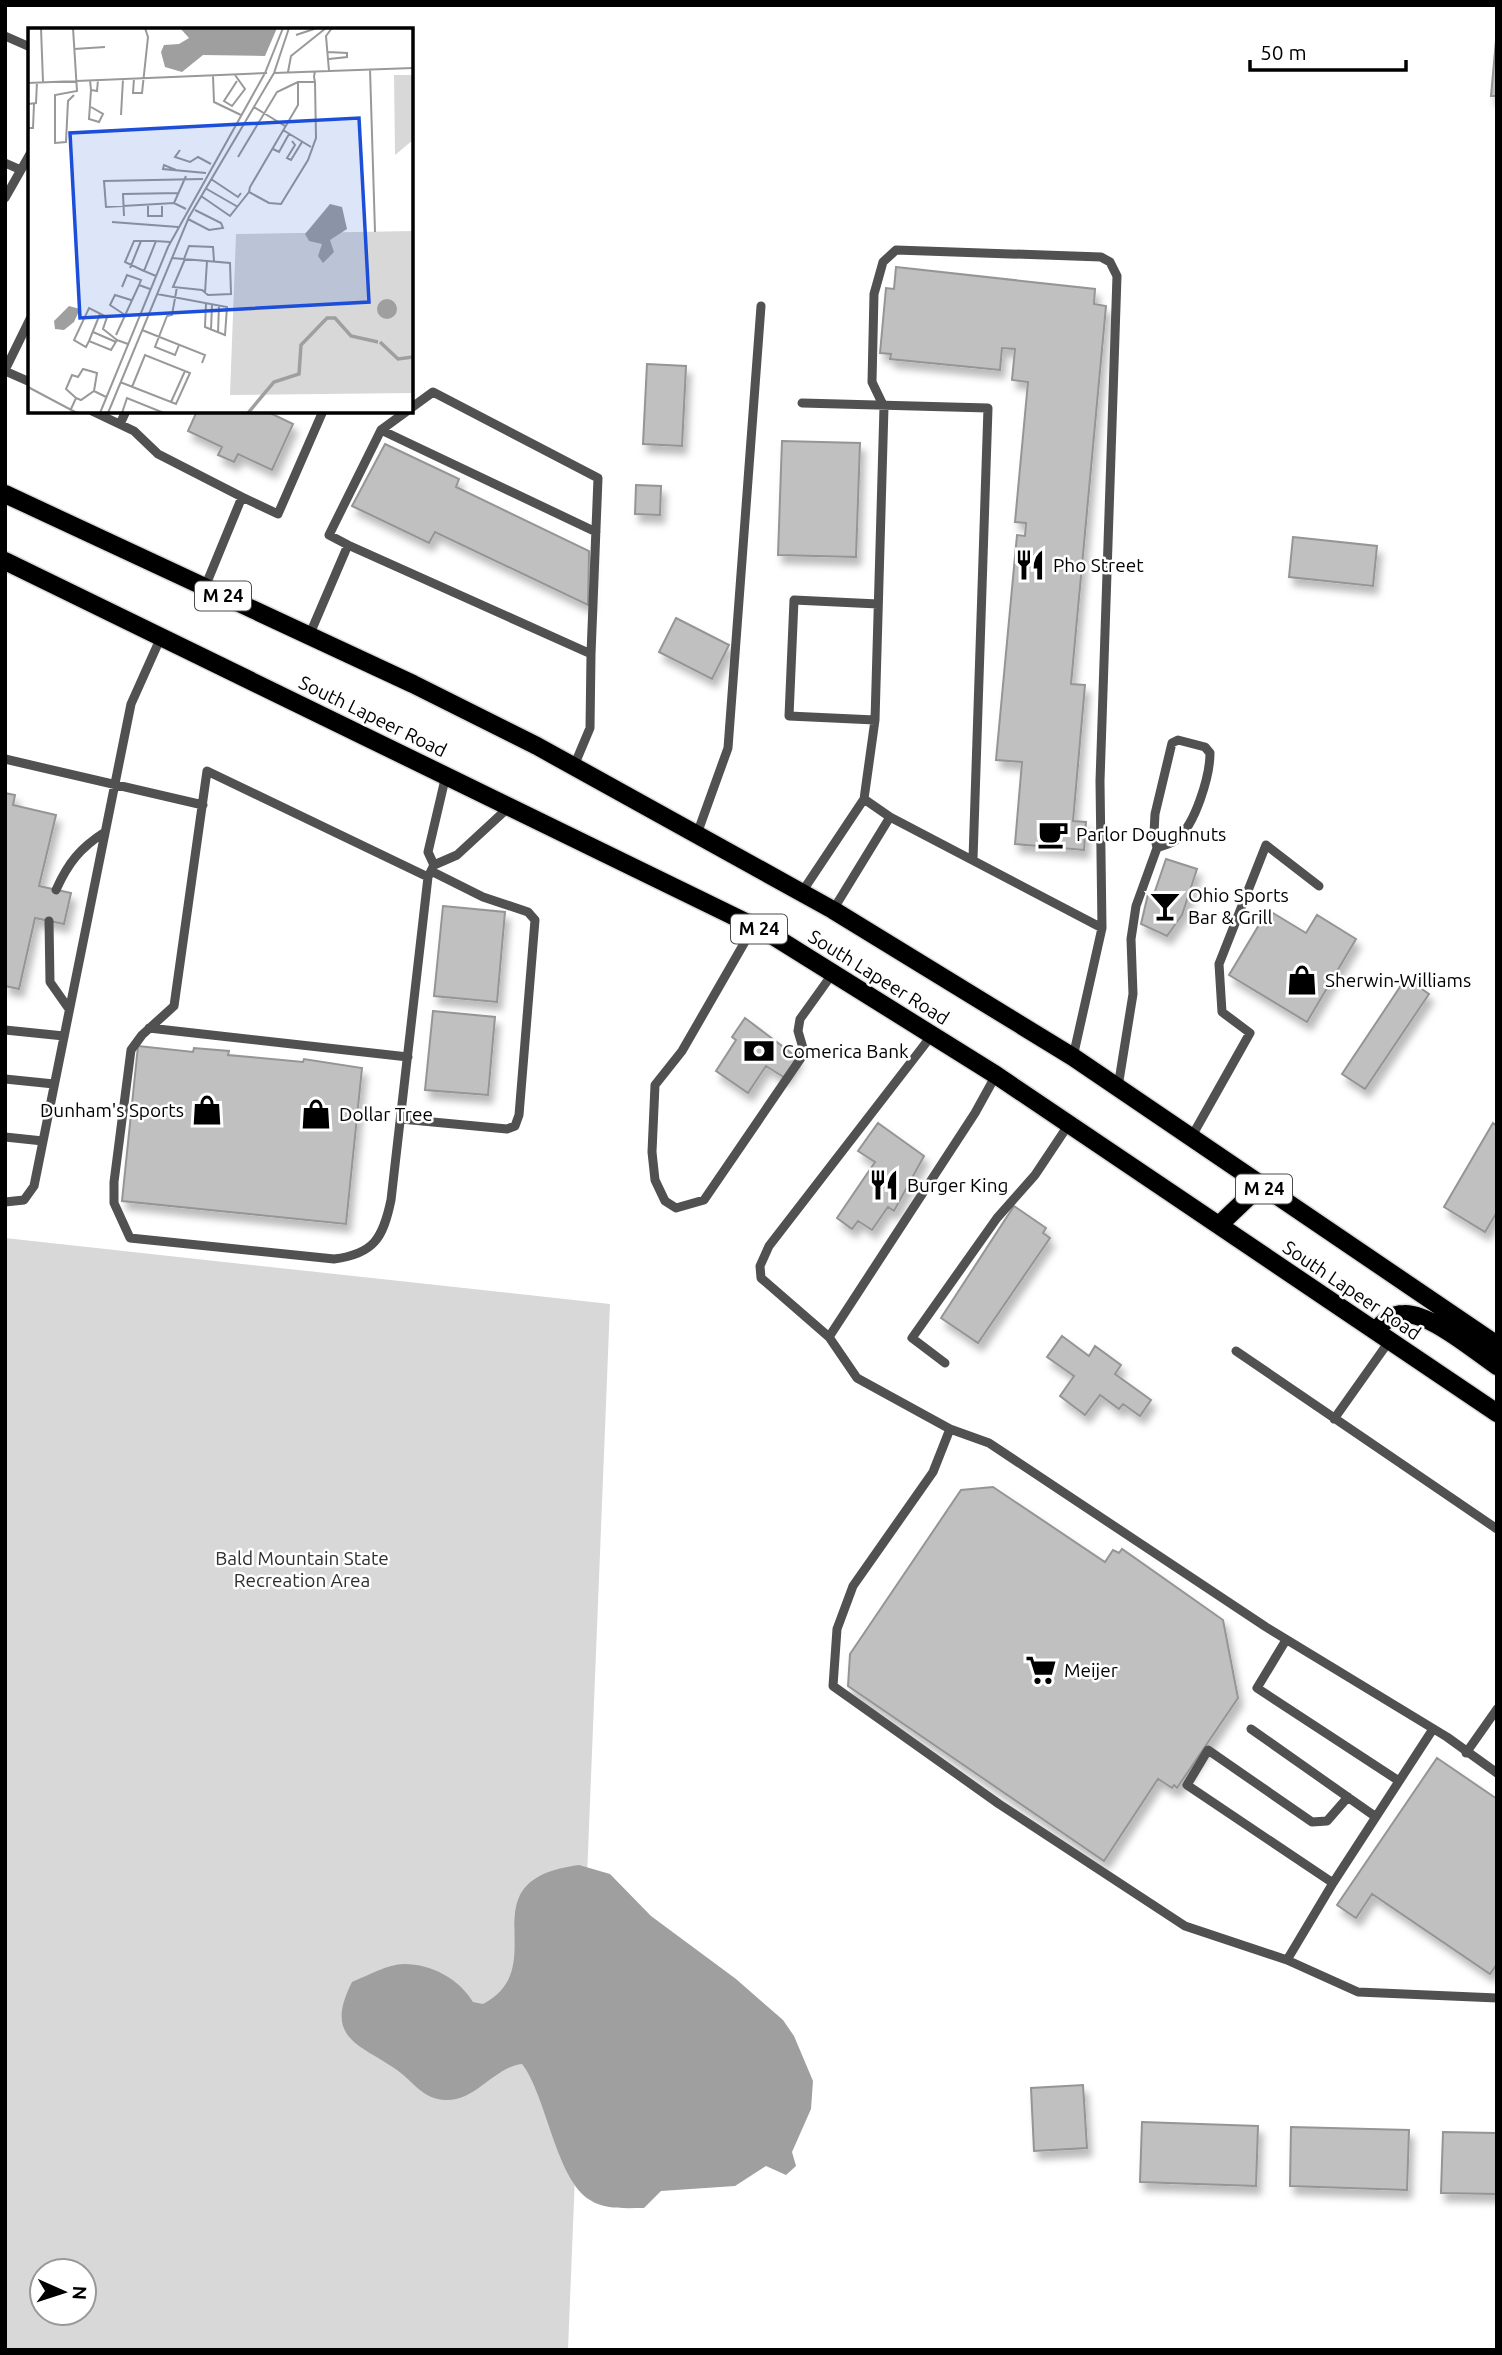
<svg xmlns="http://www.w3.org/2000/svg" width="1502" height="2355" font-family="Ubuntu,sans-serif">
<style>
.green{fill:#d8d8d8;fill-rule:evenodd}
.water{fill:#9f9f9f}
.building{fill:#c0c0c0;stroke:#959595;stroke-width:2;filter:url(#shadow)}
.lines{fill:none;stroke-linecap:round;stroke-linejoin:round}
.primary-casing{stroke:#dbdbdb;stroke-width:21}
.service{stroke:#515151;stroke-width:9}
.primary{stroke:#000;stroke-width:18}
.labels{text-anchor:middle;stroke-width:5;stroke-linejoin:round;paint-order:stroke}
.shield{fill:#fff;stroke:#4c4c4c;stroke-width:2}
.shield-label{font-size:18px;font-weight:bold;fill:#000}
.poi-label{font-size:19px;fill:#000;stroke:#fff;text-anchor:start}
.street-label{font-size:19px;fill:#000;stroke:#fff}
.park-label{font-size:19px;fill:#2f2f2f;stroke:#fff}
.inset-river{fill:none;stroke:#9f9f9f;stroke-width:3.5}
.inset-road{fill:none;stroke:#999;stroke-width:2}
.view{fill:#1d4ed8;fill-opacity:0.15;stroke:#1d4ed8;stroke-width:3.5}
.inset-edge{fill:none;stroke:#000;stroke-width:3.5}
</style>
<defs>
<filter id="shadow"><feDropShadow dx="4.5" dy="8" stdDeviation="3.5" flood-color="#0004"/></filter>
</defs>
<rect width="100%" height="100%" fill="#fff"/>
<path class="green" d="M 5,1238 L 610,1304 L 568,2350 L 5,2350 ZM 42,2271 L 84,2271 L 84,2313 L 42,2313 Z"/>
<path class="water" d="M 579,1865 L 610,1874 L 651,1916 L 736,1979 L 783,2020 L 794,2036 L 813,2081 L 811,2109 L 792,2152 L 796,2166 L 786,2175 L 766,2166 L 735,2186 L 661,2191 L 644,2208 C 626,2208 605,2210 590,2200 C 556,2180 546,2094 522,2064 C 494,2067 476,2101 446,2100 C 422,2099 415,2083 397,2070 C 360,2044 323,2039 352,1982 C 367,1976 388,1964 404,1964 C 432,1964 459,1979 473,2002 L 483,2004 C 556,1966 462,1880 579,1865 Z"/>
<path class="building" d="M 1497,29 L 1497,96 L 1491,96 Z
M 1497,29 L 1497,96 L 1491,96 Z
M 896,267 L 1095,289 L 1094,304 L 1106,306 L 1071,684 L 1085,685 L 1073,821 L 1086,822 L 1084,850 L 1015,844 L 1022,762 L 996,760 L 1017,535 L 1025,536 L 1026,523 L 1015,522 L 1028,382 L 1012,380 L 1015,349 L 1002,348 L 1000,370 L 890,359 L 891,354 L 880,353 L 886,288 L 894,289 Z
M 647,364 L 686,366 L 682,446 L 643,444 Z
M 197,411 L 266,411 L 293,424 L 272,470 L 238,454 L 234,462 L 218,455 L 222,447 L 188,431 Z
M 782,441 L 860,443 L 856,557 L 778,555 Z
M 385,444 L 459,479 L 456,487 L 589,551 L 588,605 L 435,532 L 429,543 L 352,506 Z
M 636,485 L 661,486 L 660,515 L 635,514 Z
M 1293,537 L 1377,546 L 1373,586 L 1289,577 Z
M 676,618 L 729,645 L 712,679 L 659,652 Z
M 5,793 L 15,795 L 13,805 L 56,815 L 39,886 L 71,893 L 64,924 L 35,918 L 19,989 L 5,986 Z
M 1166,859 L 1197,869 L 1182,915 L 1167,936 L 1141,924 L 1148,894 L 1153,897 Z
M 443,906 L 505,912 L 497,1002 L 434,996 Z
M 1268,910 L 1306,933 L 1317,915 L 1356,939 L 1307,1022 L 1229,975 Z
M 1406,978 L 1429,994 L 1365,1089 L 1342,1074 Z
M 433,1011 L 495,1017 L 488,1095 L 425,1090 Z
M 745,1018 L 798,1058 L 785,1078 L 766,1066 L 748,1093 L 716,1071 L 736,1040 L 732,1037 Z
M 138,1046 L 193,1052 L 194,1048 L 229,1051 L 228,1055 L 303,1062 L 304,1059 L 362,1068 L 346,1224 L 122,1201 Z
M 878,1123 L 924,1156 L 894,1211 L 888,1207 L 872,1230 L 858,1221 L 852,1229 L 837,1218 L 875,1162 L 858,1151 Z
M 1493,1123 L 1497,1126 L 1497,1212 L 1485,1232 L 1444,1207 Z
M 1014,1206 L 1046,1228 L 1043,1233 L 1050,1238 L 978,1343 L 941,1318 Z
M 1062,1336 L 1089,1356 L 1095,1346 L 1121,1365 L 1115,1374 L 1151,1400 L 1140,1416 L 1123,1404 L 1119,1409 L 1100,1395 L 1085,1415 L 1060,1396 L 1074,1376 L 1047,1357 Z
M 993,1487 L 1105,1562 L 1113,1550 L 1119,1553 L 1122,1549 L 1223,1620 L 1238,1698 L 1177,1788 L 1174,1785 L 1172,1788 L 1158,1779 L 1104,1861 L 848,1686 L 850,1654 L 961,1490 Z
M 1437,1758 L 1497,1799 L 1497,1964 L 1490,1974 L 1372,1894 L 1356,1918 L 1337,1905 Z
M 1083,2085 L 1087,2148 L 1034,2151 L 1031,2088 Z
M 1142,2122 L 1258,2126 L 1256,2186 L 1140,2182 Z
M 1291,2127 L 1409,2130 L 1407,2190 L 1290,2186 Z
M 1443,2132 L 1497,2133 L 1497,2194 L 1441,2193 Z"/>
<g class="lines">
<g class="primary-casing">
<path id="primary" d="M 5,494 L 413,684 L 537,746 L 833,910 L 1073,1057 L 1497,1345
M 5,561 L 770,934 L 996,1075 L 1497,1413
M 1219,1225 L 1260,1186
M 1376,1330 C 1384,1322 1391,1314 1404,1314 C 1430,1313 1475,1351 1497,1366"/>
</g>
<path class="service" d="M 5,36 L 30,47
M 5,163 L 21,170
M 5,198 L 30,154
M 5,370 L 30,319
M 5,371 L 30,382
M 802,403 L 988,408 L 973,859
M 411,408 L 433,392 L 598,478 L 591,654
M 92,411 L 134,431 L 158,454 L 242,497 L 205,587
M 120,424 L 126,411
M 381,430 L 596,532
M 242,497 L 278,514 L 323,411
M 348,545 L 329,535 L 381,430 L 407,411
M 309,636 L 348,545 L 591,654 L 590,728 L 574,766
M 875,720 L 789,716 L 794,600 L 878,604
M 5,759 L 203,805
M 697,834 L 728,748 L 761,306
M 434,865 L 428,852 L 446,775
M 428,877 L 207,771 L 174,1006 L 142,1035 L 131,1050 L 114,1182 L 114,1203 L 130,1238 L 334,1259 C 374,1254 383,1238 391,1200 L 428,877 L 434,865 L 457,855 L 509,807
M 56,890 C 68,863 80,848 105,832
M 802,892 L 864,799
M 833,910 L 890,817
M 49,921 L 50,982 L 69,1009
M 754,926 L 682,1051 L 655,1085 L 652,1152 L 655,1180 L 665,1201 L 676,1208 L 704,1200 L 801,1058 L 803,1048 L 798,1031 L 800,1019 L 833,973
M 149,1028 L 408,1057
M 5,1030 L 64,1036
M 932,1035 L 769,1246 L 760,1266 L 761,1278 L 829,1337 L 857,1378 L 950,1429
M 1073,1057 L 1102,928 L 1100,781 L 1117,276 L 1110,262 L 1101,257 L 896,250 L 883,262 L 874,294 L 872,382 L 884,407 L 875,720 L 864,799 L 890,817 L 1102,928
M 5,1079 L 54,1084
M 1118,1087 L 1133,994 L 1131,939 L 1136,906 L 1157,848 L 1154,833 L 1155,814 L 1172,743 L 1178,740 L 1205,747 L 1210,753 C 1210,776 1195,825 1177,839 C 1172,844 1164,845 1157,848
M 401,1119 L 507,1129 L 515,1126 L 519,1115 L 535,920 L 528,912 L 483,897 L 431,871
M 1192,1136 L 1250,1033 L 1222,1012 L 1219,964 L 1266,845 L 1319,886
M 5,1137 L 43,1141
M 5,1202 L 24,1200 L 34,1186 L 131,704 L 161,637
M 829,1337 L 975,1113 L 996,1075
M 1236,1351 L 1497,1529
M 945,1363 L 912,1338 L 997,1218 L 1035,1175 L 1069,1124
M 1334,1419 L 1390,1340
M 1286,1640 L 1257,1688 L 1399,1781
M 1251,1729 L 1376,1817
M 1466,1753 L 1497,1709
M 1497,1773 L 1447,1737 L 1266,1627 L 989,1443 L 950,1429 L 933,1472 L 853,1586 L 837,1629 L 833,1686 L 999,1804 L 1185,1926 L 1287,1960 L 1358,1992 L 1497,1998
M 1333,1883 L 1187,1785 L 1208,1750 L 1312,1822 L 1327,1821 L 1348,1797
M 1287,1960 L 1333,1883 L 1433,1729"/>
<use href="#primary" class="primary"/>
</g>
<defs>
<g id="restaurant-bare" transform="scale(2.415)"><path d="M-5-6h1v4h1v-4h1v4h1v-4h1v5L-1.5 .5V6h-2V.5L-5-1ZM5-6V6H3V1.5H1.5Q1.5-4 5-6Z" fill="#000" stroke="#fff" stroke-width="2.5" paint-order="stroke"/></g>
<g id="cafe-bare" transform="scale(2.415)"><path d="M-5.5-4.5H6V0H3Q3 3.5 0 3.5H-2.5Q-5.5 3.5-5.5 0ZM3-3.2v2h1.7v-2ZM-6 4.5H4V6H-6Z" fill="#000" stroke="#fff" stroke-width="2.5" paint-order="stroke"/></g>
<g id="bar-bare" transform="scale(2.415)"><path d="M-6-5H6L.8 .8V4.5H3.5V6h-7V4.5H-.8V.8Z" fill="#000" stroke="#fff" stroke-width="2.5" paint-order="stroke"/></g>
<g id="shop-bare" transform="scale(2.415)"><path d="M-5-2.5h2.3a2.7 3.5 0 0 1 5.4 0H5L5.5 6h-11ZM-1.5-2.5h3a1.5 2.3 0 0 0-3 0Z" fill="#000" stroke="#fff" stroke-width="2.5" paint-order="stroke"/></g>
<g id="bank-bare" transform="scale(2.415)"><path d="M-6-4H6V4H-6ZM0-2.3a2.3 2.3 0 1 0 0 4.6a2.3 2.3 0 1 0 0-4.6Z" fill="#000" stroke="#fff" stroke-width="2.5" paint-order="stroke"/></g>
<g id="supermarket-bare" transform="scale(2.415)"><path d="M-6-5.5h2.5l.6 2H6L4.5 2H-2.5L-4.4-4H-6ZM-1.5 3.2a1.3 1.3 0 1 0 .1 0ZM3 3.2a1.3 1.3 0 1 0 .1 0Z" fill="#000" stroke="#fff" stroke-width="2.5" paint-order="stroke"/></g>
</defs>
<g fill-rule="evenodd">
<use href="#restaurant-bare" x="1030" y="565"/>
<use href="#cafe-bare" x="1053" y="834"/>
<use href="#bar-bare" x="1165" y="906"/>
<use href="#shop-bare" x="1302" y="980"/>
<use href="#bank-bare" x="759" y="1051"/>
<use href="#shop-bare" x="207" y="1110"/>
<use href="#shop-bare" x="316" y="1114"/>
<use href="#restaurant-bare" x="884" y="1185"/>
<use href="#supermarket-bare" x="1041" y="1670"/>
</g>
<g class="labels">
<g class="shield">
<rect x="195" y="581.5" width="56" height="29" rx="5"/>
<rect x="731" y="914.5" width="56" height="29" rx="5"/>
<rect x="1236" y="1174.5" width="56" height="29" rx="5"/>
</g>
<g class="shield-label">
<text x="223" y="602">M 24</text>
<text x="759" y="935">M 24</text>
<text x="1264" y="1195">M 24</text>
</g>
<g class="poi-label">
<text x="1053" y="572">Pho Street</text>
<text x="1076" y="841">Parlor Doughnuts</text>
<text x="1188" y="902">Ohio Sports<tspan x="1188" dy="22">Bar &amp; Grill</tspan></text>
<text x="1325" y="987">Sherwin-Williams</text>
<text x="782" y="1058">Comerica Bank</text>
<text x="184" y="1117" text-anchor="end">Dunham's Sports</text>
<text x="339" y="1121">Dollar Tree</text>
<text x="907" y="1192">Burger King</text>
<text x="1064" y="1677">Meijer</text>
</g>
<g class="street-label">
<text transform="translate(373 716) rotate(26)" y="7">South Lapeer Road</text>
<text transform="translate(879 977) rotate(32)" y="7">South Lapeer Road</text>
<text transform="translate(1352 1290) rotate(34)" y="7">South Lapeer Road</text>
</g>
<g class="park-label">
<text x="302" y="1565">Bald Mountain State<tspan x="302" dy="22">Recreation Area</tspan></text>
</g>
</g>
<g transform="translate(28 28)">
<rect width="385" height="385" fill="#fff"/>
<path d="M 366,47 L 385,47 L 385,112 L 367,127 ZM 385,203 L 385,365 L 202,367 L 208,206 Z" fill="#d8d8d8"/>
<path d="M 152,0 L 249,0 L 237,28 L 175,27 L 154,44 L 137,39 L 133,24 L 136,17 L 151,16 L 161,10 ZM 302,176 L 314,179 L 319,201 L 302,212 L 306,224 L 295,235 L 290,228 L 294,216 L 281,213 L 277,206 ZM349 281a10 10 0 1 1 20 0a10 10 0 1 1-20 0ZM 41,278 L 52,281 L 46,294 L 36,302 L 27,301 L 26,293 Z" fill="#9f9f9f"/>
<path class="inset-river" d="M 352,314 L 370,331 L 385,329M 220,385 L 246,354 L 271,346 L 273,317 L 299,290 L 307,290 L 323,308 L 350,314"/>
<path class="inset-road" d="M 13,0 L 15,54M 45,0 L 49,63 L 27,67 L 27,115 L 38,114 L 40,73 L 46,67M 268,7 L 289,0M 46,21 L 77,19M 300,24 L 319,25 L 319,29 L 301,31M 342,41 L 347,204M 287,43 L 286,49 L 287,54 L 288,110 L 280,132 L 253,176 L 241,175 L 221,164 L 222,159 L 270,77 L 270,54 L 287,54M 301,43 L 298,8 L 304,0M 260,44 L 263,28 L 298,0M 246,45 L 385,40M 207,47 L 217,61 L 204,78 L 196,73 L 209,53M 185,48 L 186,74 L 213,87M 106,50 L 105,65 L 114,65 L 120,9 L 117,0M 62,52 L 63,62 L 69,63 L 70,52M 0,55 L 239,45M 63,62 L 61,91 L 71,94 L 75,86 L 63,79M 0,76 L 8,75 L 9,54M 226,79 L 257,98M 93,87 L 95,51M 0,100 L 5,100 L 6,76M 255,102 L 283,119M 264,113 L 267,117 L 259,130 L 263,132 L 274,114M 245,121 L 251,124 L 261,106M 152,122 L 147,129 L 162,134 L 170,129 L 183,136M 210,129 L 249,64 L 270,54M 148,142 L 136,137 L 135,141 L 178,145M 183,151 L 210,169 L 213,165M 177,160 L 210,179M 173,168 L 202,188 L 221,164M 146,175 L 158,148M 120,178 L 120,188 L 134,188 L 134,178M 158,181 L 146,175 L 78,179 L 76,153 L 175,151M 96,188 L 95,166 L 151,165M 160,191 L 181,202 L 195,200 L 193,195 L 167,182M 84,194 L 150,199M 144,230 L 202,235 L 203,266 L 180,267 L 174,262 L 145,259 L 157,231M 156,231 L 161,218 L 185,219 L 186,233M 102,240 L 113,213M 116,243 L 97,234 L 106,213 L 128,213M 128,248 L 116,243 L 128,213 L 142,214M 94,259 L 99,247 L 113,252 L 111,257M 149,259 L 144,287 L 139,288 L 127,319 L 147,327 L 151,317M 177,265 L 179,233M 129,266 L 199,279 L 197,307 L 177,299 L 178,275M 97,287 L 82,277 L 87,267 L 103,272M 114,302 L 177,327 L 174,335M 183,302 L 184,276M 65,304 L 88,314M 190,305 L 191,277M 88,307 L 111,257 L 122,261M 89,312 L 75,301 L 79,289 L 61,280 L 46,312 L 58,319 L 61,313 L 83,322 L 89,312 L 100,316M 61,313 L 72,286M 92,354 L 148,376 L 162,345 L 117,327 L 104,359M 0,359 L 49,385M 48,370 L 38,361 L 44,347 L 50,349 L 55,341 L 69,345 L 66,363M 143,374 L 157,343M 43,381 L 48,370 L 53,372 L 66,363 L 78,369M 72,385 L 140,219 L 237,45 L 255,0M 80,385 L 161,189 L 246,45 L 261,0M 94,385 L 99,370 L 136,385"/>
<path class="view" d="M 331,90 L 341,274 L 52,290 L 42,105 Z"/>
<rect width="385" height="385" class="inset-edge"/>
</g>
<rect width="1502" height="2355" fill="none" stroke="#000000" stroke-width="14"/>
<g transform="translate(63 2292) rotate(93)"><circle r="33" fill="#ffffff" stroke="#999999" stroke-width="2"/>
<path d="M0-5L12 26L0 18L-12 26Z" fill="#000000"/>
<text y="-10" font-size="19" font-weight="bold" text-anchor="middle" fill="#000000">N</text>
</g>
<path d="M1250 60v10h156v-10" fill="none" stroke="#000000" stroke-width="3.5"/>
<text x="1260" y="60" font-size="21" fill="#000000" stroke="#ffffff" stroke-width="5" paint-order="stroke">50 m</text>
</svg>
